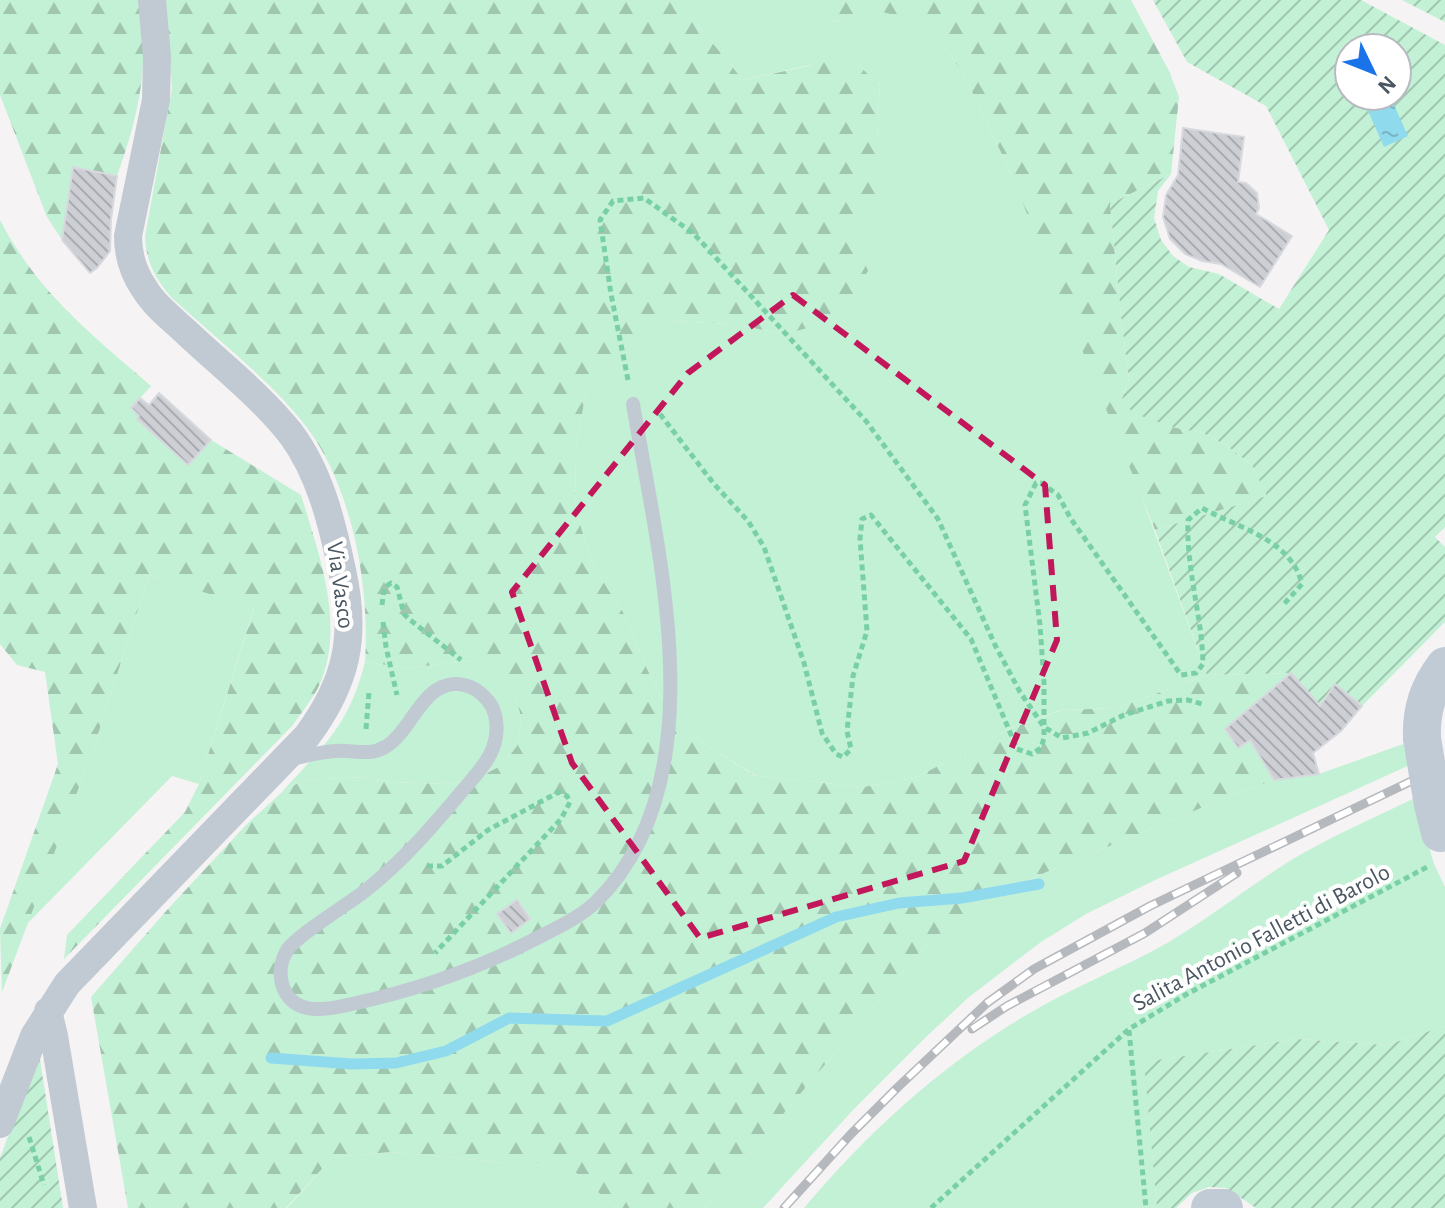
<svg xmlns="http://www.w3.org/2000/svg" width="1445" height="1208" font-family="'Alegreya Sans',sans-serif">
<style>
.grass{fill:#c3f1d5}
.forest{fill:url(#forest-firs)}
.garden{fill:url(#garden-furrows);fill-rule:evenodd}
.water{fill:url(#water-ripples)}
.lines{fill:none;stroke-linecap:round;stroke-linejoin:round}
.stream{stroke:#90daee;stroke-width:11}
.building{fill:url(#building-back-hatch);stroke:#d7d9de;stroke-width:2}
.path{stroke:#7ad0a6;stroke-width:5;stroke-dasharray:6 4;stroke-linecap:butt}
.lane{stroke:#c1cad2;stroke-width:14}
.street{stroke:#c1cad2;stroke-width:28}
.secondary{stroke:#c1cbd6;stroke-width:38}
.rail-casing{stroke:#b5b8bd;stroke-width:9}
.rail{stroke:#fff;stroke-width:6;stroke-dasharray:18;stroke-linecap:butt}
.secondary-bridge{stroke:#c1cbd6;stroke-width:38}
.marked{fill:none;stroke:#c2185b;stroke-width:6;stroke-dasharray:16 10;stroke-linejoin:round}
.labels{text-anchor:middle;stroke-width:8;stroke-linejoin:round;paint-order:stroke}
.street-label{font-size:24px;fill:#4a5661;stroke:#fff}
</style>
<defs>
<pattern id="forest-firs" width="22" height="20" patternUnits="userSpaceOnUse" patternTransform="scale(2)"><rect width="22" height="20" fill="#c3f1d5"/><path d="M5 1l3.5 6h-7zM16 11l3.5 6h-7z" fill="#a0c6b0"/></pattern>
<pattern id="garden-furrows" width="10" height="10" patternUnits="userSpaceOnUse" patternTransform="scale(2)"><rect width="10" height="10" fill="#c3f1d5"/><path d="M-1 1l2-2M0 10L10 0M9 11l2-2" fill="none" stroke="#a0c6b0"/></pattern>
<pattern id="water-ripples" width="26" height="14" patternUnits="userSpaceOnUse" patternTransform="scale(2)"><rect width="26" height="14" fill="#90daee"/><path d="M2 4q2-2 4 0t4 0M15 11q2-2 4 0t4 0" fill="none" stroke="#78b4c4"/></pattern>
<pattern id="building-back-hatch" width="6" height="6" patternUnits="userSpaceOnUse" patternTransform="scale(2)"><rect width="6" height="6" fill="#cdcfd5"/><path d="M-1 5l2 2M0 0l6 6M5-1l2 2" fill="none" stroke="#a8abb0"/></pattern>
</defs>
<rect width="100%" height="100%" fill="#f5f3f3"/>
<path class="grass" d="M 677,0 L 818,0 L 832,22 L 882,11 L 924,22 L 962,71 L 1008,167 L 1131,468 L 1207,675 L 1117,708 L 1061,710 L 1009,729 L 915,778 L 863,787 L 757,776 L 710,748 L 671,716 L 647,669 L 623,612 L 593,566 L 576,511 L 575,455 L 585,397 L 616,348 L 671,321 L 731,324 L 785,334 L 849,218 L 877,138 L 880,84 L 810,65 L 743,80 Z
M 149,575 L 254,607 L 199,784 L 172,776 L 27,924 L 93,750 Z
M 468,661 L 495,669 L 515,691 L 521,718 L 517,746 L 502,765 L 478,778 L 448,784 L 391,782 L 364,777 L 303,780 L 281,793 C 323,746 349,726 365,662 L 408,668 Z
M 1406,743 L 1410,765 L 1153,881 L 1086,914 L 1041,942 L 969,997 L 926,1037 L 853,1110 L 763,1208 L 704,1208 L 919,953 L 952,923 L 991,895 L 1230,796 L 1274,780 L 1319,774 Z
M 1415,798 L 1434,864 L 1445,887 L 1445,1026 L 1387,1045 L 1297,1039 L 1145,1062 L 1157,1208 L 804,1208 C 868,1132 941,1065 1028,1014 C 1073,987 1123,968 1169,942 C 1209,918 1246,889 1285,864 C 1326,838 1372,819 1415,798 Z
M 391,1152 L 507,1163 L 565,1163 L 616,1208 L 287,1208 L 333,1157 Z"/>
<path class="forest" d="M 0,0 L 139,0 C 150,65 139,115 117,176 L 73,168 L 62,240 L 47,217 L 0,95 Z
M 165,0 L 677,0 L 743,80 L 849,57 L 880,85 L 877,138 L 880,195 L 849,219 L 868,271 L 837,320 L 785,334 L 731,324 L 671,321 L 617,348 L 585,397 L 575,455 L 576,511 L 593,566 L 623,612 L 647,669 L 671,716 L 710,748 L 756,776 L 863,787 L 915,778 L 1009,729 L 1062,710 L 1117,708 L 1207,675 L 1291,673 L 1250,740 L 1274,780 L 1230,796 L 991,895 L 952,923 L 919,953 L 704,1208 L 616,1208 L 565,1163 L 507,1163 L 391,1152 L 333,1157 L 286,1208 L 128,1208 L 91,997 L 167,910 L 246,825 L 281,793 L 303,780 L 364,777 L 391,782 L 448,784 L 478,778 L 502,765 L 517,746 L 521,718 L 515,691 L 494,669 L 468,661 L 408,668 L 365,662 C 370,588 353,490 308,429 C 274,383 214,337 171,297 C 155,278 146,262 145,236 L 172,89 Z
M 818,0 L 1131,0 L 1169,71 L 1179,97 L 1171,174 L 1110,204 L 1122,325 L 1129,378 L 1122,399 L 1172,427 L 1203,433 L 1226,445 L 1252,465 L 1268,496 L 1155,530 L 1008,167 L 962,71 L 924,22 L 882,12 L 831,22 Z
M 0,220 C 38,293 90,333 151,386 L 131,408 L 139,416 L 137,419 L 187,465 L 211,440 L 301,495 C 319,554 347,628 318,688 C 311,701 301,713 293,725 L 64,959 L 67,935 L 185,812 L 199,784 L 254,608 L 149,575 L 93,750 L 2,992 L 0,929 L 58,764 L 45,672 L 17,665 L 0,644 Z"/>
<path class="garden" d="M 1153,0 L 1361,0 L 1445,45 L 1445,527 L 1435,537 L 1445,547 L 1445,622 L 1362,706 L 1335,684 L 1320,706 L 1291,673 L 1207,675 L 1155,530 L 1267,496 L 1252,465 L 1226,445 L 1203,433 L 1172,427 L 1133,413 L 1122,399 L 1129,378 L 1122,325 L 1110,204 L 1171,174 L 1158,191 L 1154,218 L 1161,240 L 1173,256 L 1189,267 L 1219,274 L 1279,309 L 1329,230 L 1266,106 L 1187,62 ZM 1349,48 L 1397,48 L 1397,96 L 1349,96 Z
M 1402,0 L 1445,0 L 1445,22 Z
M 1445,1026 L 1445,1208 L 1256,1208 L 1226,1188 L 1209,1187 L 1192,1193 L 1176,1208 L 1157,1208 L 1144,1062 L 1297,1039 L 1387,1045 Z
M 39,1053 L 63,1208 L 0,1208 L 0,1158 Z"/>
<path class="water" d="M 1383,96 L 1390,96 L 1408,136 L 1384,147 L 1365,104 Z"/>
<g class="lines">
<path class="stream" d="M 271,1058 L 352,1064 L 396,1063 L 446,1051 L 509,1018 L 607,1021 L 836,917 L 899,903 L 962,898 L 1039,884"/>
</g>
<path class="building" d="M 1183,128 L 1244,137 L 1238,182 L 1246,183 L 1257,193 L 1259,208 L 1256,214 L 1292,236 L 1260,287 L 1221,264 L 1202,261 L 1185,254 L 1170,239 L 1163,217 L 1166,195 L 1178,175 Z
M 73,167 L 117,176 L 111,219 L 110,251 L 97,268 L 90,273 L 62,240 Z
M 159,393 L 211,440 L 188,465 L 137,419 L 139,416 L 131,408 L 140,398 L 149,405 Z
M 1291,673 L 1320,706 L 1335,684 L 1362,706 L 1341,731 L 1313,753 L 1319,774 L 1274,780 L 1250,740 L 1238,748 L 1225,729 Z
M 517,900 L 530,919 L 511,933 L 497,914 Z"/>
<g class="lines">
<path class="path" d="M 628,380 L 611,294 L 600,220 L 613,201 L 644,198 L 694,234 L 866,421 L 938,519 L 995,645 L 1020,692 L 1044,727 L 1062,738 L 1088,733 L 1124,715 L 1168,701 L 1188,700 L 1202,704
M 660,414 L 714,484 L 748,521 L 764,547 L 804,663 L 822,733 L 836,754 L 843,757 L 851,749 L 847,731 L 853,676 L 867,631 L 860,539 L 862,519 L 871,515 L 971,639 L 1017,749 L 1032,754 L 1041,748 L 1044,738 L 1044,682 L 1040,625 L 1025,505 L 1036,483 L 1041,483 L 1058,495 L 1071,519 L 1181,675 L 1196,673 L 1203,664 C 1202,616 1186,569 1188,520 L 1202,508 C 1238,528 1291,539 1302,584 L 1284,604
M 382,605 L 384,588 L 391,583 L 397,587 L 404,614 L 409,619 L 461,660
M 383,622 L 386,647 L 397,695
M 366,729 L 369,692
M 427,866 L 442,866 L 488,830 L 559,792 L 567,796 L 570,802 L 561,819 L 435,953
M 1129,1030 L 1146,1208
M 29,1137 L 44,1185
M 931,1208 L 1129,1029 L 1187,994 L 1429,866"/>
<path class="lane" d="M 291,759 C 305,756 320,752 335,751 C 352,749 369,757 385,747 C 411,732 421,686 454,684 C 470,683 483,693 491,705 C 498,717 498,735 493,748 C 487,764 473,778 463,790 C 433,826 402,862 365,891 C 347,905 299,934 288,949 C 274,970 280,1002 307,1008 C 321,1011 338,1007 352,1004 C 417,990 480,968 539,937 C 559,927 580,917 596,902 C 719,781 658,554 633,404"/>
<path class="street" d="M 48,1011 L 54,1036 L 83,1208
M 0,1124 L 34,1036 L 67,984 L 307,736 C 347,682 357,636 342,570 C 332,523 320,473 291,434 C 261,396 221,365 186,332 C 171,318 154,305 144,288 C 133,272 128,256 128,236 L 156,100 L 157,57 L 152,0"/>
<path class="secondary" d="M 1422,738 C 1421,710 1428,688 1445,666
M 1210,1208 L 1224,1208"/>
<g class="rail-casing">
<path id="rail" d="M 972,1029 L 1007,1006 L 1145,933 L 1237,873
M 784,1208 L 851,1134 L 898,1087 L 987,1003 L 1034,969 L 1150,906 L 1445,765"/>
</g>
<use href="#rail" class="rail"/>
<path class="secondary-bridge" d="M 1422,738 L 1433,805 L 1440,833"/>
</g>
<path class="marked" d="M 793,295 L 1045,485 L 1057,640 L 964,861 L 700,938 L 572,763 L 512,592 L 688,373 Z"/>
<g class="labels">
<g class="street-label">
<text transform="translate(341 585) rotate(82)" y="8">Via Vasco</text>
<text transform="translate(1261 937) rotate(-28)" y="8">Salita Antonio Falletti di Barolo</text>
</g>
</g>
<g transform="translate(1373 72) rotate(133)"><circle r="38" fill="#ffffff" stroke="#b7bbc0" stroke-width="2"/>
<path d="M0-6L14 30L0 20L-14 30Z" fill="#1a73e8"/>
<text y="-12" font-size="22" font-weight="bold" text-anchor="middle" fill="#4a5661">N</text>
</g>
</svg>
